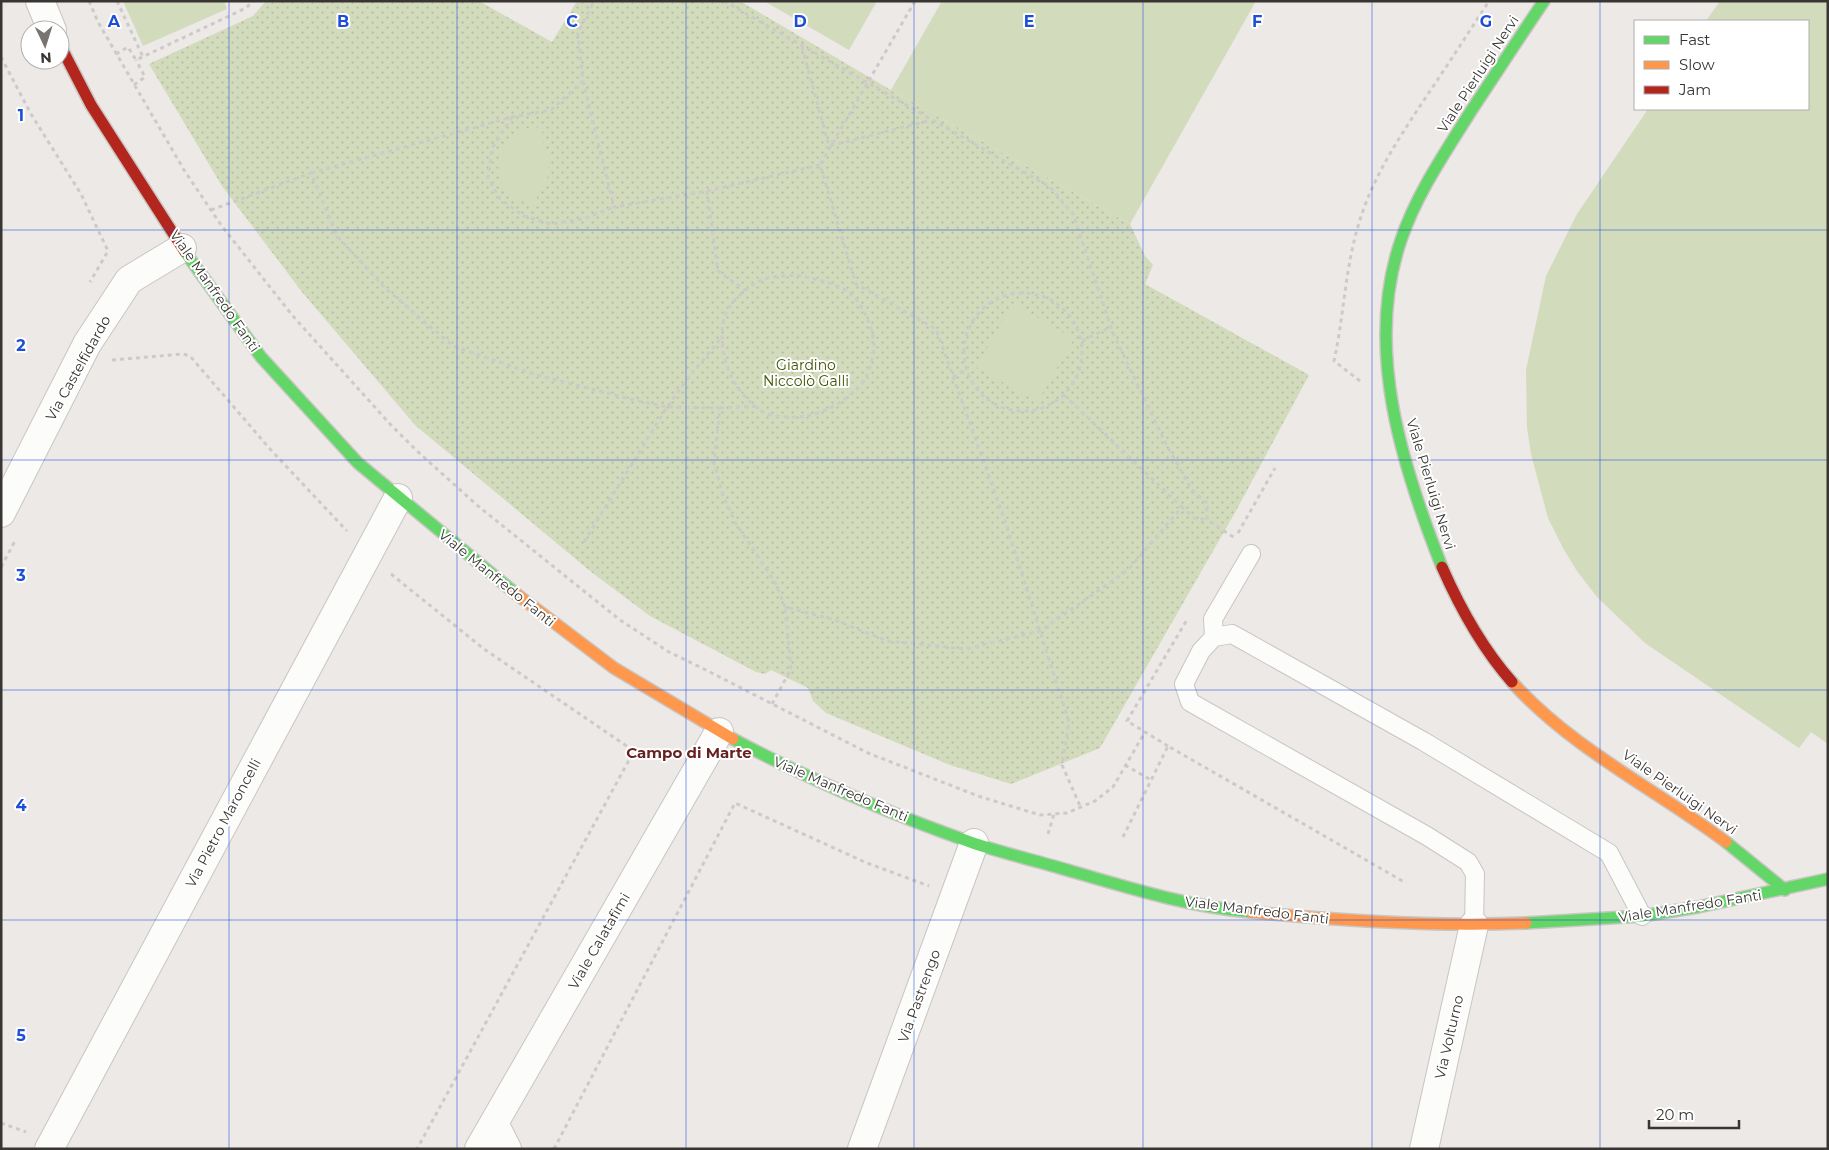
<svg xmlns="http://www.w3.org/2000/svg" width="1829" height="1150" font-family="Montserrat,sans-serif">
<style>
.park{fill:url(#park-dots)}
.pitch{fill:#d3dbbd}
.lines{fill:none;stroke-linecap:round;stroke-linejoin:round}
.lane-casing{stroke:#c8c5c3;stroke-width:20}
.street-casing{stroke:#c8c5c3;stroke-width:30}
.fast-casing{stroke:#c8c5c3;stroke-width:14}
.slow-casing{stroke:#c8c5c3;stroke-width:14}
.jam-casing{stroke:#c8c5c3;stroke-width:14}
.path{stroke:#cdcac9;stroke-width:3;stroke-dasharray:4 4;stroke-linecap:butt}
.lane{stroke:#fcfcfb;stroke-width:18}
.street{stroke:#fcfcfb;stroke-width:28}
.fast{stroke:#63d668;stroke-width:11}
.slow{stroke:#ff974d;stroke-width:11}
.jam{stroke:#b3261e;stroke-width:11}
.grid{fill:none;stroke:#1d4ed8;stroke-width:1;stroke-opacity:0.55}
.labels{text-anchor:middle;stroke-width:4;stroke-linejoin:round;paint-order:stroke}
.street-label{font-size:14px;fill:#383533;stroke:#fff}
.park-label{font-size:14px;fill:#415401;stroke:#fff}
.neighbourhood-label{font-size:15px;font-weight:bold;fill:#672220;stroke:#fff}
.grid-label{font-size:16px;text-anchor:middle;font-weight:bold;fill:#1d4ed8;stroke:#fff;stroke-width:4;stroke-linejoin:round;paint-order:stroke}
</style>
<defs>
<pattern id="park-dots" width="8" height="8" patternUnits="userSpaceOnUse" patternTransform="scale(1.25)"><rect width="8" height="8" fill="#d3dbbd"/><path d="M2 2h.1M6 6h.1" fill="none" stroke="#b6bda3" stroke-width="1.8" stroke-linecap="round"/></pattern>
</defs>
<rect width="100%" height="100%" fill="#ece9e6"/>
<path class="park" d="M 266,1 L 479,1 L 552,42 L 577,1 L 740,1 L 891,90 L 1130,224 L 1145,256 L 1153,265 L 1145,284 L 1309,375 L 1237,509 L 1100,748 L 1011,784 L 950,765 L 826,713 L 813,701 L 808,688 L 771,670 L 765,674 L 756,672 L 650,616 L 590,571 L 415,425 L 302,292 L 222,186 L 149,64 L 253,16 Z"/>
<path class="pitch" d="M 123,1 L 224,1 L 227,9 L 143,46 Z
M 764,1 L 877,1 L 849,50 Z
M 942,1 L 1256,1 L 1130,224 L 891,90 Z
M 1720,1 L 1828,1 L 1828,744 L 1811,732 L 1799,748 L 1645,643 L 1597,597 L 1577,571 L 1563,548 L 1548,518 L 1531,454 L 1527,427 L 1526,370 L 1546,276 L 1577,214 L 1648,109 L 1808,109 L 1808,21 L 1706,21 Z
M 542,127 L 544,149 L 550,149 L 547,183 L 542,185 L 534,205 C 524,202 514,200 507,191 C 492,173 497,141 519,130 C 525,127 536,128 542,127 Z
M 1013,303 L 1074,339 L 1037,402 L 976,367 Z"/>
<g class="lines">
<g class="lane-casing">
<path id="lane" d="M 1214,637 L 1213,619 L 1251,554
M 1474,925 L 1475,874 L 1468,862 L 1427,836 L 1190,702 L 1184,684 L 1201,651 L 1214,637 L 1232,634 L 1423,741 L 1609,853 L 1642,916"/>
</g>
<g class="street-casing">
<path id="street" d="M 40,1 L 52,30
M 1,513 L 87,344 L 129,280 L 182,248
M 494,1123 L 507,1149
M 49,1149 L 398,498
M 479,1149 L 719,732
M 862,1149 L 974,843
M 1424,1149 L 1474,925"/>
</g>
<g class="fast-casing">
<path id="fast" d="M 185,252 L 261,357 L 358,463 L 515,593
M 1442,567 C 1402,466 1364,347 1401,240 C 1417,193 1445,153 1471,111 C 1495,75 1519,38 1544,1
M 733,739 C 810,780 891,814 973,843 C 1006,854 1041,862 1074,872 C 1132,889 1191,907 1251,912
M 1726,842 L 1785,890
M 1526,923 L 1642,916 L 1698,907 L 1828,879"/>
</g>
<g class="slow-casing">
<path id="slow" d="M 515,593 L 614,668 L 733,739
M 1512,682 C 1571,748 1655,789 1726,842
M 1251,912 C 1342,921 1434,927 1526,923"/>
</g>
<g class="jam-casing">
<path id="jam" d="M 60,45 L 91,105 L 185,252
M 1442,567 C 1460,608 1482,648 1512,682"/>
</g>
<path class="path" d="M 89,1 L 98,22 L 184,170 L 221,225 L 292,315 L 390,424 L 416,450 L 478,506 L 620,620 L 669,652 L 706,670 L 868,753 L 978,796 L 1040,815 L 1067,813 L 1095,801 L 1113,787 L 1145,732
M 117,1 L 143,57
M 724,1 L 1050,187 L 1073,214 L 1113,333 L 1165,442 L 1192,490 L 1206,502 L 1207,520 L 1235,538
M 915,1 L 820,165 L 856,284 L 936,329 L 1006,524 L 1069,722 L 1062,765 L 1081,808
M 802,47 L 829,146 L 931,120
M 116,54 L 128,47 L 136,60 L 246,8 L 253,1
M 1,57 L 31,114 L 81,194 L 108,251 L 90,282
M 583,81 L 614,207 L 707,191 L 718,271 L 745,290
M 134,85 L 145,77 L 136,60
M 512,117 L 492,148 L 488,178 L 500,199 L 524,216 L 551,224 L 583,219 L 614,207
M 311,173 L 512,117 L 551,110 L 583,81 L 578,33 L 594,1
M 707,191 L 820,165
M 211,210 L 311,173 L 337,236 L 385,288 L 453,346 L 537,375 L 634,400 L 667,407 L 720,408 L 714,463 L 723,495 L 736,524 L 775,582 L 785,607 L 832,619 L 888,641 L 966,649 L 1040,631 L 1128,570 L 1182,507 L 1194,518 L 1207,520
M 797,275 C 814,279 832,282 847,291 C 862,300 875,332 874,348 C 873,362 867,380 857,389 C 835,410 807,421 777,416 C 773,415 767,415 763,412 C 733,393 716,354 724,319 C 728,303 745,289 759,281 C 770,276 785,276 797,275 Z
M964 352a59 59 0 1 1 118 0a59 59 0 1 1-118 0Z
M 1082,341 L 1110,327
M 112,360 L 183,354 L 190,356 L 270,449 L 347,531
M 953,377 L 966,369
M 1360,381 L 1334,361 C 1344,316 1345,268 1359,223 C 1372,179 1397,141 1422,103 C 1445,69 1467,35 1489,1
M 1064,395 L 1182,507
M 720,408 L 755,406
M 1238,533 L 1275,468
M 584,542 L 667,407 L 688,378 L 722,337
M 1,567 L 16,539
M 391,574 L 484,649 L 634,751 L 417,1149
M 772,704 L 791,669 L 785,608
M 1168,746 L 1127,721 L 1188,618
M 1125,765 L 1151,780
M 1048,834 L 1054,814
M 1123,837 L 1168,746 L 1406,883
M 1,1123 L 26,1132
M 554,1149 L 735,803 L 867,863 L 929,886"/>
<use href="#lane" class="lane"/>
<use href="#street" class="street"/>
<use href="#fast" class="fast"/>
<use href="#slow" class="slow"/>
<use href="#jam" class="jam"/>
</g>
<path class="grid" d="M 229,1 L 229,1149M 457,1 L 457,1149M 686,1 L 686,1149M 914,1 L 914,1149M 1143,1 L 1143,1149M 1372,1 L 1372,1149M 1600,1 L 1600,1149M 1,230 L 1828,230M 1,460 L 1828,460M 1,690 L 1828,690M 1,920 L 1828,920"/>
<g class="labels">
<g class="street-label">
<text transform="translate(1478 74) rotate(-57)" y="5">Viale Pierluigi Nervi</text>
<text transform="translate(215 291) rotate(55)" y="5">Viale Manfredo Fanti</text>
<text transform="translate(78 368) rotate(-61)" y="5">Via Castelfidardo</text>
<text transform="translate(1431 484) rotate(73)" y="5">Viale Pierluigi Nervi</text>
<text transform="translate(497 578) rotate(39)" y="5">Viale Manfredo Fanti</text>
<text transform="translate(841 789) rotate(23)" y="5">Viale Manfredo Fanti</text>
<text transform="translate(1680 792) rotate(35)" y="5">Viale Pierluigi Nervi</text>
<text transform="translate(223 823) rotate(-62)" y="5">Via Pietro Maroncelli</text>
<text transform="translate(1690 906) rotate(-9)" y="5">Viale Manfredo Fanti</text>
<text transform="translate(1257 910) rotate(7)" y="5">Viale Manfredo Fanti</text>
<text transform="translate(599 941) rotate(-60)" y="5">Viale Calatafimi</text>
<text transform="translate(919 996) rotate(-70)" y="5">Via Pastrengo</text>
<text transform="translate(1449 1037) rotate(-77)" y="5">Via Volturno</text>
</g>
<g class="park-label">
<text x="806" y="370">Giardino<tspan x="806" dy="16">Niccolò Galli</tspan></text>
</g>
<g class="neighbourhood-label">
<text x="689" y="758">Campo di Marte</text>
</g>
</g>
<g class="grid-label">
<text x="114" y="27">A</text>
<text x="343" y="27">B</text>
<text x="572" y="27">C</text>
<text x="800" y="27">D</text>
<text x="1029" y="27">E</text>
<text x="1257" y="27">F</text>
<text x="1486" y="27">G</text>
<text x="21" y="121">1</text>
<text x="21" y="351">2</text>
<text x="21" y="581">3</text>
<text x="21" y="811">4</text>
<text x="21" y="1041">5</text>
</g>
<rect width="1829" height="1150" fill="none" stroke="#383533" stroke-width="5"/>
<rect x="1634" y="20" width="175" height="90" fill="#ffffff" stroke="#afaead"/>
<rect x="1644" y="36" width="25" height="8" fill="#63d668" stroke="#afaead"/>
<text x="1679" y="45" font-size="15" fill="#383533">Fast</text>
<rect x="1644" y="61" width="25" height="8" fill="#ff974d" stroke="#afaead"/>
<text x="1679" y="70" font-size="15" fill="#383533">Slow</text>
<rect x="1644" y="86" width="25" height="8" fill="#b3261e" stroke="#afaead"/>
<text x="1679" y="95" font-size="15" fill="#383533">Jam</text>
<g transform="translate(45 45) rotate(176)"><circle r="24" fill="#ffffff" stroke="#afaead"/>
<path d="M0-4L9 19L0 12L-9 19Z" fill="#777472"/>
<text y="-8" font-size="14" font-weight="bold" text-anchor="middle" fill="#383533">N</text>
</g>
<path d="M1649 1120v8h90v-8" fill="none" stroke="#383533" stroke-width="2.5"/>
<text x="1656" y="1120" font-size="15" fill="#383533" stroke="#ffffff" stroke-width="4" paint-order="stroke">20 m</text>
</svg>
